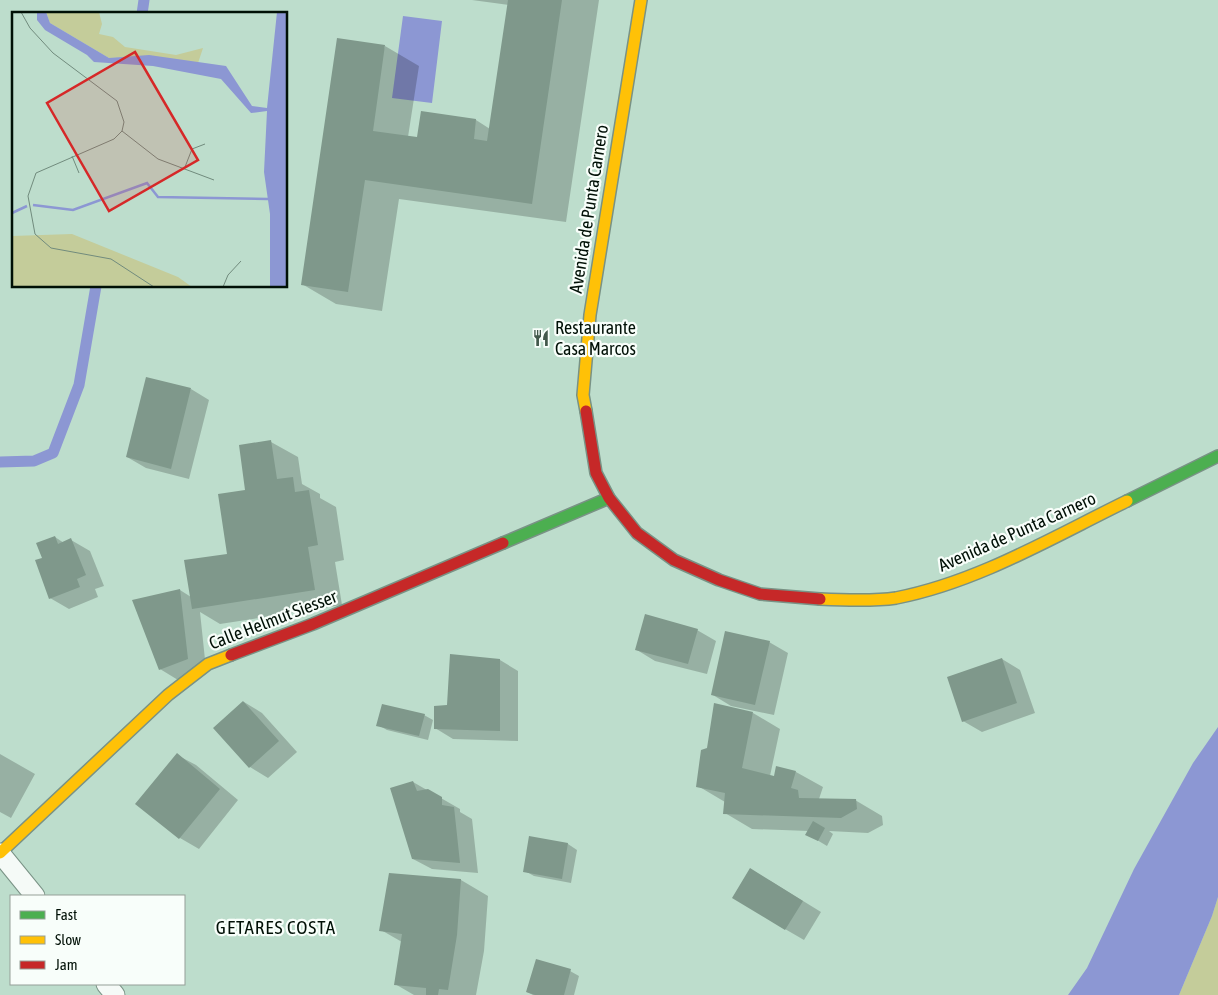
<svg xmlns="http://www.w3.org/2000/svg" width="1218" height="995" font-family="'Asap Condensed',sans-serif">
<style>
.green{fill:#c4cc9a}
.water{fill:#8c97d3}
.shadow{fill:#0003}
.lines{fill:none;stroke-linecap:round;stroke-linejoin:round}
.stream{stroke:#8c97d3;stroke-width:11}
.building{fill:#7f988b}
.lane-casing{stroke:#799285;stroke-width:21}
.fast-casing{stroke:#799285;stroke-width:14}
.slow-casing{stroke:#799285;stroke-width:14}
.jam-casing{stroke:#799285;stroke-width:14}
.lane{stroke:#f5faf7;stroke-width:19}
.fast{stroke:#4caf50;stroke-width:11}
.slow{stroke:#ffc107;stroke-width:11}
.jam{stroke:#c62828;stroke-width:11}
.labels{text-anchor:middle;stroke-width:4.5;stroke-linejoin:round;paint-order:stroke}
.street-label{font-size:18px;fill:#001006;stroke:#f8fefa}
.poi-label{font-size:18px;fill:#001006;stroke:#f8fefa;text-anchor:start}
.neighbourhood-label{font-size:19px;letter-spacing:1px;fill:#001006;stroke:#f8fefa}
.inset-river{fill:none;stroke:#8c97d3;stroke-width:2.5}
.inset-road{fill:none;stroke:#718b7d;stroke-width:1}
.view{fill:#d62828;fill-opacity:0.15;stroke:#d62828;stroke-width:2.5}
.inset-edge{fill:none;stroke:#001006;stroke-width:2.5}
</style>
<rect width="100%" height="100%" fill="#bdddcc"/>
<path class="green" d="M 1218,897 L 1218,995 L 1179,995 L 1212,916 Z"/>
<path class="water" d="M 403,16 L 442,21 L 432,103 L 392,98 Z
M 1218,727 L 1218,897 L 1212,916 L 1179,995 L 1068,995 L 1087,968 L 1134,869 L 1193,763 Z"/>
<path class="shadow" d="M 472,0 L 599,0 L 566,222 L 399,199 L 382,311 L 336,304 L 302,284 L 385,46 L 419,66 L 408,137 L 418,138 L 422,113 L 476,120 L 490,129 L 509,5 Z
M 191,389 L 209,400 L 189,479 L 146,468 L 127,457 Z
M 271,442 L 298,457 L 302,484 L 320,494 L 320,498 L 336,507 L 344,560 L 335,562 L 342,605 L 220,624 L 200,612 L 206,669 L 178,680 L 160,669 L 180,590 L 191,597 L 228,555 L 247,491 Z
M 55,537 L 64,543 L 71,540 L 90,551 L 104,586 L 95,589 L 98,597 L 69,609 L 50,598 L 43,558 Z
M 697,630 L 716,641 L 707,674 L 655,661 L 637,650 Z
M 769,642 L 788,653 L 774,715 L 731,706 L 713,695 Z
M 1002,659 L 1020,670 L 1035,713 L 982,732 L 963,721 Z
M 500,660 L 518,671 L 518,741 L 453,739 L 435,728 Z
M 244,702 L 262,713 L 297,752 L 268,778 L 250,767 L 214,728 Z
M 753,713 L 780,729 L 770,776 L 775,777 L 796,772 L 823,787 L 819,799 L 855,800 L 882,816 L 883,825 L 868,833 L 829,831 L 833,834 L 827,846 L 807,834 L 809,831 L 752,829 L 725,813 L 725,802 L 698,786 L 708,749 Z
M 424,715 L 433,720 L 428,740 L 387,730 L 378,725 Z
M 0,754 L 35,774 L 11,818 L 0,812 Z
M 177,755 L 196,765 L 238,800 L 199,849 L 180,838 L 137,803 Z
M 413,782 L 460,809 L 460,812 L 472,819 L 478,873 L 432,869 L 413,859 Z
M 530,838 L 568,844 L 577,850 L 571,883 L 534,876 L 525,871 Z
M 390,874 L 461,880 L 488,896 L 484,951 L 476,995 L 414,995 L 395,984 L 402,942 L 381,930 Z
M 769,880 L 821,912 L 804,940 L 785,929 Z
M 570,971 L 579,976 L 574,995 L 533,995 L 527,992 Z"/>
<g class="lines">
<path class="stream" d="M 142,14 L 144,0
M 0,462 L 34,461 L 53,453 L 79,385 L 96,286"/>
</g>
<path class="building" d="M 508,0 L 562,0 L 532,204 L 365,180 L 348,292 L 301,285 L 337,38 L 385,45 L 373,131 L 417,137 L 421,111 L 476,119 L 474,139 L 487,141 Z
M 146,377 L 191,388 L 171,469 L 126,457 Z
M 271,440 L 277,479 L 293,477 L 295,492 L 309,490 L 318,545 L 308,547 L 315,590 L 192,609 L 184,560 L 227,554 L 218,494 L 245,490 L 239,445 Z
M 55,536 L 58,544 L 71,538 L 86,575 L 77,579 L 80,587 L 49,599 L 35,560 L 42,558 L 36,543 Z
M 180,589 L 188,659 L 159,670 L 132,600 Z
M 645,614 L 698,629 L 688,664 L 635,650 Z
M 725,631 L 770,641 L 755,705 L 711,695 Z
M 450,654 L 500,659 L 500,731 L 434,729 L 434,706 L 447,705 Z
M 1002,658 L 1017,703 L 962,722 L 947,677 Z
M 243,701 L 279,741 L 249,768 L 213,728 Z
M 714,703 L 753,712 L 742,768 L 774,776 L 776,766 L 796,771 L 791,788 L 798,790 L 799,798 L 856,799 L 857,809 L 841,818 L 723,814 L 725,793 L 696,787 L 701,750 L 707,748 Z
M 382,704 L 425,714 L 419,736 L 376,726 Z
M 177,753 L 220,789 L 179,839 L 135,804 Z
M 413,781 L 417,791 L 428,789 L 442,797 L 442,805 L 454,807 L 460,863 L 412,859 L 390,788 Z
M 813,821 L 825,828 L 818,841 L 805,835 Z
M 529,836 L 568,843 L 562,879 L 523,872 Z
M 750,868 L 803,901 L 785,930 L 732,898 Z
M 389,873 L 461,879 L 457,935 L 448,990 L 439,989 L 438,995 L 426,995 L 426,988 L 394,985 L 402,934 L 379,931 Z
M 536,959 L 571,969 L 564,995 L 535,995 L 526,992 Z"/>
<g class="lines">
<g class="lane-casing">
<path id="lane" d="M 0,853 L 35,896
M 106,984 L 115,995"/>
</g>
<g class="fast-casing">
<path id="fast" d="M 1127,501 L 1218,456
M 503,543 L 609,498"/>
</g>
<g class="slow-casing">
<path id="slow" d="M 586,411 L 583,395 L 590,315 L 641,0
M 820,599 C 840,600 876,601 896,598 C 978,582 1053,537 1127,501
M 0,853 L 168,695 L 208,664 L 231,655"/>
</g>
<g class="jam-casing">
<path id="jam" d="M 586,411 L 596,473 L 609,498 L 637,533 L 674,560 L 719,580 L 760,594 L 820,599
M 231,655 L 313,624 L 503,543"/>
</g>
<use href="#lane" class="lane"/>
<use href="#fast" class="fast"/>
<use href="#slow" class="slow"/>
<use href="#jam" class="jam"/>
</g>
<defs>
<g id="restaurant-bare" transform="scale(1.35)"><path d="M-5-6h1v4h1v-4h1v4h1v-4h1v5L-1.5 .5V6h-2V.5L-5-1ZM5-6V6H3V1.5H1.5Q1.5-4 5-6Z" fill="#42584b" stroke="#f8fefa" stroke-width="2.5" paint-order="stroke"/></g>
</defs>
<g fill-rule="evenodd">
<use href="#restaurant-bare" x="541" y="338"/>
</g>
<g class="labels">
<g class="street-label">
<text transform="translate(589 209) rotate(-81)" y="6">Avenida de Punta Carnero</text>
<text transform="translate(1017 532) rotate(-24)" y="6">Avenida de Punta Carnero</text>
<text transform="translate(273 620) rotate(-21)" y="6">Calle Helmut Siesser</text>
</g>
<g class="poi-label">
<text x="555" y="334">Restaurante<tspan x="555" dy="21">Casa Marcos</tspan></text>
</g>
<g class="neighbourhood-label">
<text x="276" y="934">GETARES COSTA</text>
</g>
</g>
<g transform="translate(12 12)">
<rect width="275" height="275" fill="#bdddcc"/>
<path d="M 34,0 L 87,0 L 90,12 L 87,22 L 101,25 L 113,35 L 164,43 L 191,36 L 186,51 L 147,45 L 97,46 L 38,11 ZM 60,222 L 166,265 L 180,275 L 0,275 L 0,224 Z" fill="#c4cc9a"/>
<path d="M 25,0 L 34,0 L 38,11 L 97,46 L 137,43 L 214,54 L 240,94 L 255,96 L 265,0 L 275,0 L 275,275 L 258,275 L 258,202 L 252,160 L 255,99 L 239,101 L 209,67 L 141,54 L 82,50 L 75,43 L 33,18 L 25,8 Z" fill="#8c97d3"/>
<path class="inset-river" d="M 21,193 L 61,198 L 135,171 L 146,185 L 256,187M 0,201 L 15,194"/>
<path class="inset-road" d="M 9,0 L 18,16 L 41,41 L 105,89 L 112,110 L 110,119 L 102,127 L 24,161 L 16,184 L 23,222 L 39,236 L 99,247 L 142,275M 110,119 L 146,147 L 202,168M 60,144 L 67,161M 173,155 L 180,137 L 193,132M 211,275 L 216,263 L 229,249"/>
<path class="view" d="M 123,40 L 186,148 L 97,199 L 35,91 Z"/>
<rect width="275" height="275" class="inset-edge"/>
</g>
<rect x="10" y="895" width="175" height="90" fill="#f8fefa" stroke="#959f98"/>
<rect x="20" y="911" width="25" height="8" fill="#4caf50" stroke="#959f98"/>
<text x="55" y="920" font-size="15" fill="#001006">Fast</text>
<rect x="20" y="936" width="25" height="8" fill="#ffc107" stroke="#959f98"/>
<text x="55" y="945" font-size="15" fill="#001006">Slow</text>
<rect x="20" y="961" width="25" height="8" fill="#c62828" stroke="#959f98"/>
<text x="55" y="970" font-size="15" fill="#001006">Jam</text>
</svg>
